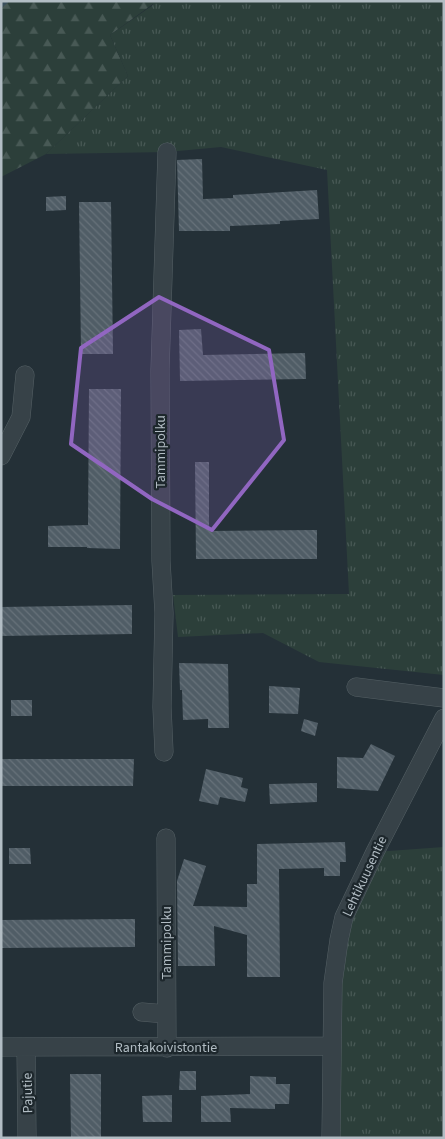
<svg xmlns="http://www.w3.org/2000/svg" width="445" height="1139" font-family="'Source Sans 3',sans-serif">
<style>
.forest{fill:url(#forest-firs)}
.park{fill:url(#park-tufts)}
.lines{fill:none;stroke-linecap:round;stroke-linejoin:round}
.stream{stroke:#3a4f5c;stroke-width:5}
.building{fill:url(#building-back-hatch)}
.street-casing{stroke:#556065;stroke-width:19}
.street{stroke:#374248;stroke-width:18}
.marked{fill:#9166c1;fill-opacity:0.2;stroke:#9166c1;stroke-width:4;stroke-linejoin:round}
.labels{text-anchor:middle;stroke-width:4.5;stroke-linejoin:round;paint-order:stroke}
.street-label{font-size:14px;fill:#b2bdc4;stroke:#1d272c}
</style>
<defs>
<pattern id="forest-firs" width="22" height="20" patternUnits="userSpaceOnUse" patternTransform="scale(1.25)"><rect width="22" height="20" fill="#2c3f3a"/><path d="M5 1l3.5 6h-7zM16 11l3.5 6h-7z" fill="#485955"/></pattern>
<pattern id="park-tufts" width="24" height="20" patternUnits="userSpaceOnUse" patternTransform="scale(1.25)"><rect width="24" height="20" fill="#2c3f3a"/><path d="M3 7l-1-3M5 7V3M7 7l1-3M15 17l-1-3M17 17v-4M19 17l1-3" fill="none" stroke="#485955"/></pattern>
<pattern id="building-back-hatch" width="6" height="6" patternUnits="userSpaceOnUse" patternTransform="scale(1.25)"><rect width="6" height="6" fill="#505d66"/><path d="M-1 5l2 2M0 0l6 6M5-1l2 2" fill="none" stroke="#67727a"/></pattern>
</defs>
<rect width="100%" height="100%" fill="#243037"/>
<path class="forest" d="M 1,1 L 153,1 L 153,4 L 110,35 L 128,76 L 46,154 L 1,177 Z"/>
<path class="park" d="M 153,1 L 444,1 L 444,675 L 319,662 L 263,633 L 178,637 L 173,595 L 349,594 L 327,170 L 221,147 L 167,152 L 46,154 L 128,76 L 110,35 L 153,5 Z
M 444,847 L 444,1138 L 331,1138 L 339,940 L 375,852 Z"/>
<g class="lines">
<path class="stream" d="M 1,5 L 6,1"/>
</g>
<path class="building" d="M 202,159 L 203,199 L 233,198 L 233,195 L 317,190 L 319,219 L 280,221 L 280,224 L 230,226 L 230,231 L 179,231 L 177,160 Z
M 66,196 L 66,210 L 46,211 L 46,197 Z
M 79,202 L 111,202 L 113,354 L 81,354 Z
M 201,329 L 203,355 L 305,353 L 306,379 L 180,381 L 179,330 Z
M 89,389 L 121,389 L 120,549 L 87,548 L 87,547 L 48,547 L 48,526 L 88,525 Z
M 195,462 L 209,462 L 209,531 L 317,530 L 317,559 L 196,559 Z
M 132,605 L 132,634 L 1,636 L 1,607 Z
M 179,663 L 228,664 L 229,728 L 208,728 L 208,719 L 183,720 L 182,690 L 180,690 Z
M 269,686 L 300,688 L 298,714 L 269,713 Z
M 11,700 L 32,700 L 32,716 L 11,716 Z
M 304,719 L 318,723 L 315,736 L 301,731 Z
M 371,744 L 395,756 L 378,791 L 337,788 L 337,757 L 363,758 Z
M 1,759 L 134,759 L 133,786 L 1,786 Z
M 206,769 L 243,778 L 241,787 L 248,789 L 245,802 L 220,797 L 218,805 L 199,801 Z
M 317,783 L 317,802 L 270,804 L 269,784 Z
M 345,842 L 346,862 L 340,862 L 340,876 L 324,876 L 324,868 L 279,869 L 280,977 L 247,977 L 247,935 L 214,926 L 215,966 L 178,966 L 177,881 L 184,859 L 206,866 L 193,906 L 247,907 L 247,884 L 257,884 L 257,844 Z
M 9,848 L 30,848 L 31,864 L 9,864 Z
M 135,919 L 135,947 L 1,948 L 1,920 Z
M 180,1071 L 196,1071 L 196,1090 L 179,1090 Z
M 70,1074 L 101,1074 L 101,1138 L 71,1138 Z
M 250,1076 L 276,1077 L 276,1084 L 290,1084 L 289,1104 L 275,1104 L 275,1109 L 230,1108 L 231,1122 L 201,1122 L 201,1096 L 250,1094 Z
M 172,1095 L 172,1122 L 143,1122 L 142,1096 Z"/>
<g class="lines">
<g class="street-casing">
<path id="street" d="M 1,456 L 21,417 L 25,375
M 356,687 L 444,698
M 164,752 L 162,707 L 164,613 L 161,561 L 160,370 L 167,152
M 166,838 L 167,1048
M 142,1012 L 166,1014
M 1,1047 L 331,1046
M 26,1047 L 27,1138
M 331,1138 L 333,983 L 339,940 L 344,917 L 375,852 L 444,718"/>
</g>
<use href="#street" class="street"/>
</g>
<path class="marked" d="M 159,297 L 269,350 L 284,440 L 212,530 L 152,499 L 71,444 L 81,348 Z"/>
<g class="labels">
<g class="street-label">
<text transform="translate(160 452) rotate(-90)" y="5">Tammipolku</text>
<text transform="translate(364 876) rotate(-65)" y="5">Lehtikuusentie</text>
<text transform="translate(166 943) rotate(-90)" y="5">Tammipolku</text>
<text x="166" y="1052">Rantakoivistontie</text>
<text transform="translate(27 1093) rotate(-91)" y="5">Pajutie</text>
</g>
</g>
<rect width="445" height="1139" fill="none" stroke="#b2bdc4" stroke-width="5"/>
</svg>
